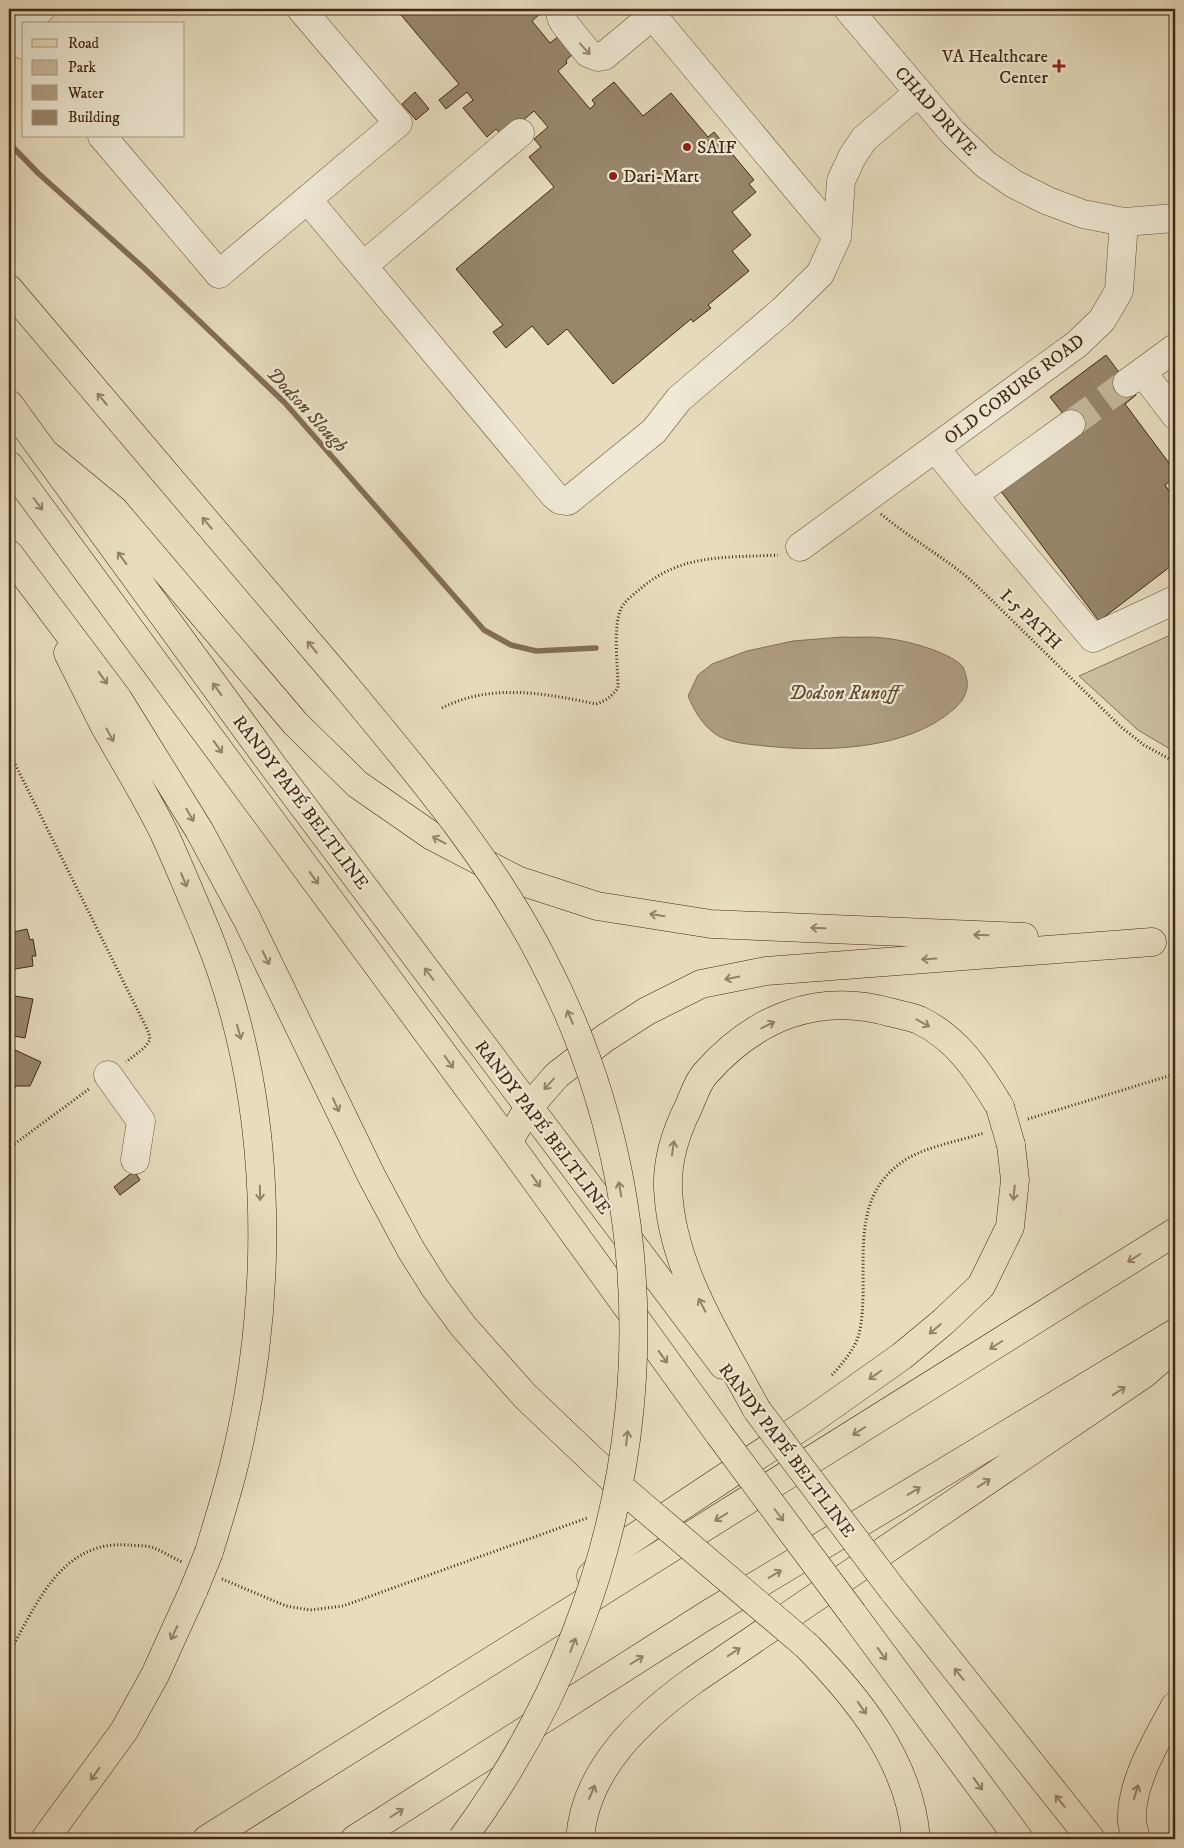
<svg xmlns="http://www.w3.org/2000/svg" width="1184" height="1848" font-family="'IM FELL DW Pica',serif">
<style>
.green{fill:#cbbea1;stroke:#867259}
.water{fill:#af9f83;stroke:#836f55}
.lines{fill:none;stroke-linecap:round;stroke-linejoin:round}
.stream{stroke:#836f55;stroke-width:5.5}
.building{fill:#98866b;stroke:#422711}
.minor-tunnel{stroke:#c6b99b;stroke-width:28;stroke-dasharray:28 14;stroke-linecap:butt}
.minor-casing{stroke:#6b543c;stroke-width:29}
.major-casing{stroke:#422711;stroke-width:29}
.highway-casing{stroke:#422711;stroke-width:29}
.path{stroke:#422711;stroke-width:3;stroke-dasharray:1 2.5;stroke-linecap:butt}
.minor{stroke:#efe9d5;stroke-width:28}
.major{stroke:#e7ddbe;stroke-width:28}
.highway{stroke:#e7ddbe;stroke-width:28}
.major-bridge-casing{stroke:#422711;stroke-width:29;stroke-linecap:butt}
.highway-bridge-casing{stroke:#422711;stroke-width:29;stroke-linecap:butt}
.major-bridge{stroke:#e7ddbe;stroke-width:28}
.highway-bridge{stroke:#e7ddbe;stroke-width:28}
.oneway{stroke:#988873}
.oneway2{stroke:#948268}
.poi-dot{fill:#8f2418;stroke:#efe9d5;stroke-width:2}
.labels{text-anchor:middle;stroke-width:4.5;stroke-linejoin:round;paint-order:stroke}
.poi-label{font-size:18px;fill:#422711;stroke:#efe9d5;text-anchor:start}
.street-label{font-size:18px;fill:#422711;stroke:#efe9d5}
.water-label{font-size:19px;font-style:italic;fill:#634b33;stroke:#efe9d5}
</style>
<rect width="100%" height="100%" fill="#e7ddbe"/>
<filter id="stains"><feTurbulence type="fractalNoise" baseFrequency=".004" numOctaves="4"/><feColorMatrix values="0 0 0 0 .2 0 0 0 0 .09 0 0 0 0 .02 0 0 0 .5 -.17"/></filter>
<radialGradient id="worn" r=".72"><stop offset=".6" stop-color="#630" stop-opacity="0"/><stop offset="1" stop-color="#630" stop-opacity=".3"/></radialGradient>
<path class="green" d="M 1175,633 L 1175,752 L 1138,730 L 1079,676 Z"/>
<path class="water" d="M 842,637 C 856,638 870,636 884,638 C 904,640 948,651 962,666 C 964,668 965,673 966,676 C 970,689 964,700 954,709 C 907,751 823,752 765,746 C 748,744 727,743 714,733 C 701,723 694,710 688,696 L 698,675 L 712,664 L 747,651 L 793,641 Z"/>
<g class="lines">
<path class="stream" d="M 9,143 L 38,173 L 146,270 L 285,403 L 484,630 L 511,645 L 536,651 L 596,648"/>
</g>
<path class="building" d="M 396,9 L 540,9 L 542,12 L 532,21 L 550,43 L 563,33 L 578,50 L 566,60 L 567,63 L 558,71 L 590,109 L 595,104 L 592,100 L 614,82 L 643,116 L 671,93 L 708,137 L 714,132 L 754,180 L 749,184 L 756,192 L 732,212 L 751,235 L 732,251 L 749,271 L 708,305 L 711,308 L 693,322 L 691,319 L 613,384 L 567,329 L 548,345 L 532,326 L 506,348 L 493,332 L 503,325 L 456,269 L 554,187 L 529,157 L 541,147 L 534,139 L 548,127 L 534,111 L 503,137 L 496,129 L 487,137 L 463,108 L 473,100 L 467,92 L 446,109 L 439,100 L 459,84 Z
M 415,92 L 429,109 L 416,120 L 402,104 Z
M 1106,355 L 1136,395 L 1125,404 L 1175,471 L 1175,477 L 1165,485 L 1175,500 L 1175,563 L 1099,621 L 1000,490 L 1077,432 L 1050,397 Z
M 27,929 L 30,940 L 33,939 L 36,956 L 32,956 L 33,966 L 9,970 L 9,933 Z
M 9,995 L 33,999 L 25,1038 L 9,1035 Z
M 13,1049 L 41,1062 L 30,1086 L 16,1086 L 9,1100 L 9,1058 Z
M 134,1171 L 140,1180 L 120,1195 L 114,1187 Z"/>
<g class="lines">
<path class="minor-tunnel" d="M 1071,424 L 1127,383"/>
<g class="minor-casing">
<path id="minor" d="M 562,9 L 561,17 L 564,23 L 588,53 L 598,57 L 604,56 L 652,16
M 647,9 L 837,237
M 848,9 L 953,133 L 985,164 L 1014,184 L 1048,201 L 1083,214 L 1124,222 L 1175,218
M 24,45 L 13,33 L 41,9
M 102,136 L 219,274 L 398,123 L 301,9
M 308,200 L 554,495 L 560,500 L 568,501 L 654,431 L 679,399 L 782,311 L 820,274 L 837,237 L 841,181 L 852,157 L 864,139 L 918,93
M 363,266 L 520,133
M 1142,372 L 1175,415
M 1127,383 L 1175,348
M 935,448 L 973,495 L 1071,424
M 973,495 L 1093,638 L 1175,600
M 800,547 L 1077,344 L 1102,320 L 1119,291 L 1124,222
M 108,1075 L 141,1121 L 135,1160"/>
</g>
<g class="major-casing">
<path id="major" d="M 529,1107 L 723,1365
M 508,1142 L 719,1434
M 892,1589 L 1091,1839
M 853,1614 L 1019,1839"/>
</g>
<g class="highway-casing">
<path id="highway" d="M 9,289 L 344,684
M 9,404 L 273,766 L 529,1107
M 45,453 L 114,510 L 295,723 L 357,784 L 432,836 L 517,880 L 597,906 L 711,924 L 1024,937
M 9,465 L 508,1142 L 529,1107 L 557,1075 L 605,1038 L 647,1011 L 701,984 L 766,971 L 1152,942
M 9,554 L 118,699 L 199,830 L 247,919 L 372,1177 L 411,1250 L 435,1288 L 463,1326 L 525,1396 L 626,1492
M 68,653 C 80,677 92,701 104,725 C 124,761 146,796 164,833 C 179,866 193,900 207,933 C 274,1097 276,1290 235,1461 C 228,1491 218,1522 209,1552
M 757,1410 C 720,1341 671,1268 668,1188 C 667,1160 676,1132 688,1108 C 693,1097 697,1083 705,1074 C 755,1017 819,991 893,1013 C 901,1015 911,1017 919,1020 C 957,1038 979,1072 1000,1107
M 591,1576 L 617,1549 L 813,1419 L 902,1356 L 943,1322 L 981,1286 L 1010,1227 L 1015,1180 L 1011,1145
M 807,1646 C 859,1699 910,1762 916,1839
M 45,1839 L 124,1731 L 155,1675 L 194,1589
M 207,1839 L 1175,1232
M 355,1839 L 707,1615 L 1175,1333
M 580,1839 C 585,1769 641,1718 694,1680 L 1144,1374 L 1168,1353
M 1136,1839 C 1135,1833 1132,1827 1132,1821 C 1130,1783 1158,1738 1175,1706"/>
</g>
<path class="path" d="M 881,514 C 911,539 944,557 973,582 L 1121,727 L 1144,745 L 1175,762
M 442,708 C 491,683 544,693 596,704 C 606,701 612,696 618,688 C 618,666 613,631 620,611 C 623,602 633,595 640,589 C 682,553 726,558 778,555
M 9,752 L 149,1033 L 150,1040 L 144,1048 L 126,1062
M 1028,1119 L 1175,1074
M 9,1148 L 89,1089
M 832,1375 C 842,1364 855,1349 859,1334 C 872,1278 845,1206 898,1165 C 920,1147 957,1142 984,1133
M 222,1579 L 286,1606 L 310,1610 L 343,1606 L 587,1518
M 9,1653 C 37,1604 61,1540 128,1545 C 136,1546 147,1545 154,1548 C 164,1552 173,1558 182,1562"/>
<use href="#minor" class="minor"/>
<use href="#major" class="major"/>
<use href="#highway" class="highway"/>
<g class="major-bridge-casing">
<path id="major-bridge" d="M 757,1410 L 892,1589
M 719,1434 L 853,1614"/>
</g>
<g class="highway-bridge-casing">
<path id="highway-bridge" d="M 344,684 C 416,771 490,857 542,958 C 692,1244 652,1583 462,1839
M 1000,1107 L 1011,1145
M 626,1492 L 807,1646
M 194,1589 L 209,1552"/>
</g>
<use href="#major-bridge" class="major-bridge"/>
<use href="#highway-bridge" class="highway-bridge"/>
</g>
<defs><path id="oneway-shaft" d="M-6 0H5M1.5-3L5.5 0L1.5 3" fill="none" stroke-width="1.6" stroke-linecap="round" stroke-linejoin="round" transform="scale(1.25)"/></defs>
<use class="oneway" href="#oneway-shaft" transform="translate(585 49) rotate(47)"/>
<g class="oneway2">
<use href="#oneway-shaft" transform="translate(102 399) rotate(-130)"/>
<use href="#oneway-shaft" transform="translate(38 504) rotate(53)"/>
<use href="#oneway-shaft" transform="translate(207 523) rotate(-130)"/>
<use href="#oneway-shaft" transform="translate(122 558) rotate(-126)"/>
<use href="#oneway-shaft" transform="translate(312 647) rotate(-130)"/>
<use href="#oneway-shaft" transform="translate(103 678) rotate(55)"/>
<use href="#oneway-shaft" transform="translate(217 689) rotate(-126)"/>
<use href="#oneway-shaft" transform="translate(110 735) rotate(61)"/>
<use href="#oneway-shaft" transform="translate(218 747) rotate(54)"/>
<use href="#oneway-shaft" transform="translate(190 815) rotate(60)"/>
<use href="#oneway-shaft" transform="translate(439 840) rotate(-152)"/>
<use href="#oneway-shaft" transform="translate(314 878) rotate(54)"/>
<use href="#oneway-shaft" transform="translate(184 880) rotate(67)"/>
<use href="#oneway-shaft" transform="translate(657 915) rotate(-171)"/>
<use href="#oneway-shaft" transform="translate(818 928) rotate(-178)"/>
<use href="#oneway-shaft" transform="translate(981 935) rotate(-178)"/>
<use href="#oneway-shaft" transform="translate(266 958) rotate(64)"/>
<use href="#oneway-shaft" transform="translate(929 959) rotate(176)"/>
<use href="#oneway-shaft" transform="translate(429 974) rotate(-127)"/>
<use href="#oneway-shaft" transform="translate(732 978) rotate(169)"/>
<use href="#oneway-shaft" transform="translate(570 1017) rotate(-113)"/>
<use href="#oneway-shaft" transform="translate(923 1023) rotate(29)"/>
<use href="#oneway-shaft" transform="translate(768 1025) rotate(-26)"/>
<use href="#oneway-shaft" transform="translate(239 1032) rotate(74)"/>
<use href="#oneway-shaft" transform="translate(449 1062) rotate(54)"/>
<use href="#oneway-shaft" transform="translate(549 1084) rotate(132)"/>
<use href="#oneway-shaft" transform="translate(336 1105) rotate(65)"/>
<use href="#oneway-shaft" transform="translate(673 1148) rotate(-82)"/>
<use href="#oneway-shaft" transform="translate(536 1181) rotate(54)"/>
<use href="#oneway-shaft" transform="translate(620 1189) rotate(-100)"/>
<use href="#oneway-shaft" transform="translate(260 1193) rotate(89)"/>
<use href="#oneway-shaft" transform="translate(1014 1193) rotate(96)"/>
<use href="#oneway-shaft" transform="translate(1134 1258) rotate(148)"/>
<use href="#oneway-shaft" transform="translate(702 1305) rotate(-117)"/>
<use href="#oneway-shaft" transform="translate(935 1329) rotate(140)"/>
<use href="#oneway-shaft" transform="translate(996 1345) rotate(148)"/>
<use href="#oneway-shaft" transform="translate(663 1357) rotate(54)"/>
<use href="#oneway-shaft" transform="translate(875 1375) rotate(145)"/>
<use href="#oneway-shaft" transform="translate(1119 1391) rotate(-34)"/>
<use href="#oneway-shaft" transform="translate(859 1431) rotate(148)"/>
<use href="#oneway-shaft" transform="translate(627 1438) rotate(-83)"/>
<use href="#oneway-shaft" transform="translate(984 1483) rotate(-34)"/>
<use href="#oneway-shaft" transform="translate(914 1491) rotate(-31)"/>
<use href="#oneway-shaft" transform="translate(779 1515) rotate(53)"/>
<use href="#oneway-shaft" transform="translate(721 1517) rotate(148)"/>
<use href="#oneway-shaft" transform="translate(775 1574) rotate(-31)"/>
<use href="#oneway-shaft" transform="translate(174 1633) rotate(115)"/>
<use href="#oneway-shaft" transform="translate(573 1645) rotate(-69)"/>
<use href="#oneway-shaft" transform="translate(734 1652) rotate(-34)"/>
<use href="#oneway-shaft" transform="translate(882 1654) rotate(54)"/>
<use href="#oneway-shaft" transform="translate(637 1660) rotate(-32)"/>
<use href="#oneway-shaft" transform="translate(959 1674) rotate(-129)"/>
<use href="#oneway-shaft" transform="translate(862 1708) rotate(55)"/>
<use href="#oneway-shaft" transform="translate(95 1774) rotate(125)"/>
<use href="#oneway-shaft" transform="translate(978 1784) rotate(54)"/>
<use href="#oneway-shaft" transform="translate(592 1792) rotate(-67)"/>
<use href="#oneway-shaft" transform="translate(1136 1792) rotate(-73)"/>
<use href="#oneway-shaft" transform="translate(1060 1801) rotate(-129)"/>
<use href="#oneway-shaft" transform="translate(397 1813) rotate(-32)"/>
</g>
<g class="poi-dot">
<path d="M1056.5 58.5h5v5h5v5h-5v5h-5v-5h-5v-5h5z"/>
<circle cx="687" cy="147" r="5"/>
<circle cx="613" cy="176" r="5"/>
</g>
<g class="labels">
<g class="poi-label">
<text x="1048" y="62" text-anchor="end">VA Healthcare<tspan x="1048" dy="21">Center</tspan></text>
<text x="697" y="153">SAIF</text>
<text x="623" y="182">Dari-Mart</text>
</g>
<g class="street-label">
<text transform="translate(936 111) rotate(48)" y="6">CHAD DRIVE</text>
<text transform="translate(1014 389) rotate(-37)" y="6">OLD COBURG ROAD</text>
<text transform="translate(1031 619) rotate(44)" y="6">I-5 PATH</text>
<text transform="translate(301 802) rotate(53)" y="6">RANDY PAPÉ BELTLINE</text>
<text transform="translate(543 1127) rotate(53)" y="6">RANDY PAPÉ BELTLINE</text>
<text transform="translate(787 1450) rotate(53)" y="6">RANDY PAPÉ BELTLINE</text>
</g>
<g class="water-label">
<text transform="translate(308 409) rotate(47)" y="7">Dodson Slough</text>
<text x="844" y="699">Dodson Runoff</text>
</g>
</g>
<rect width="1184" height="1848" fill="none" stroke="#e7ddbe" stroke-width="30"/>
<rect x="10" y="10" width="1164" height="1828" fill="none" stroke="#422711" stroke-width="2.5"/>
<rect x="15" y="15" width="1154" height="1818" fill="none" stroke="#422711"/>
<rect x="22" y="22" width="162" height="115" fill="#efe9d5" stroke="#aa9b87"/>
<rect x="32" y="39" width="25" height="8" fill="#e7ddbe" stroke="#aa9b87"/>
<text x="68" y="48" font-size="15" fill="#422711">Road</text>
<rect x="32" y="60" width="25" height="15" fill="#cbbea1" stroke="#aa9b87"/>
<text x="68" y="72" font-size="15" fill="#422711">Park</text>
<rect x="32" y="85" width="25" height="15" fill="#af9f83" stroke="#aa9b87"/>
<text x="68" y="98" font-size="15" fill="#422711">Water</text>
<rect x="32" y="110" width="25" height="15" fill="#98866b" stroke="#aa9b87"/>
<text x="68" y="122" font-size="15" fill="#422711">Building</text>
<rect width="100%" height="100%" filter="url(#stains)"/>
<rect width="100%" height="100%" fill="url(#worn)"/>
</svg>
